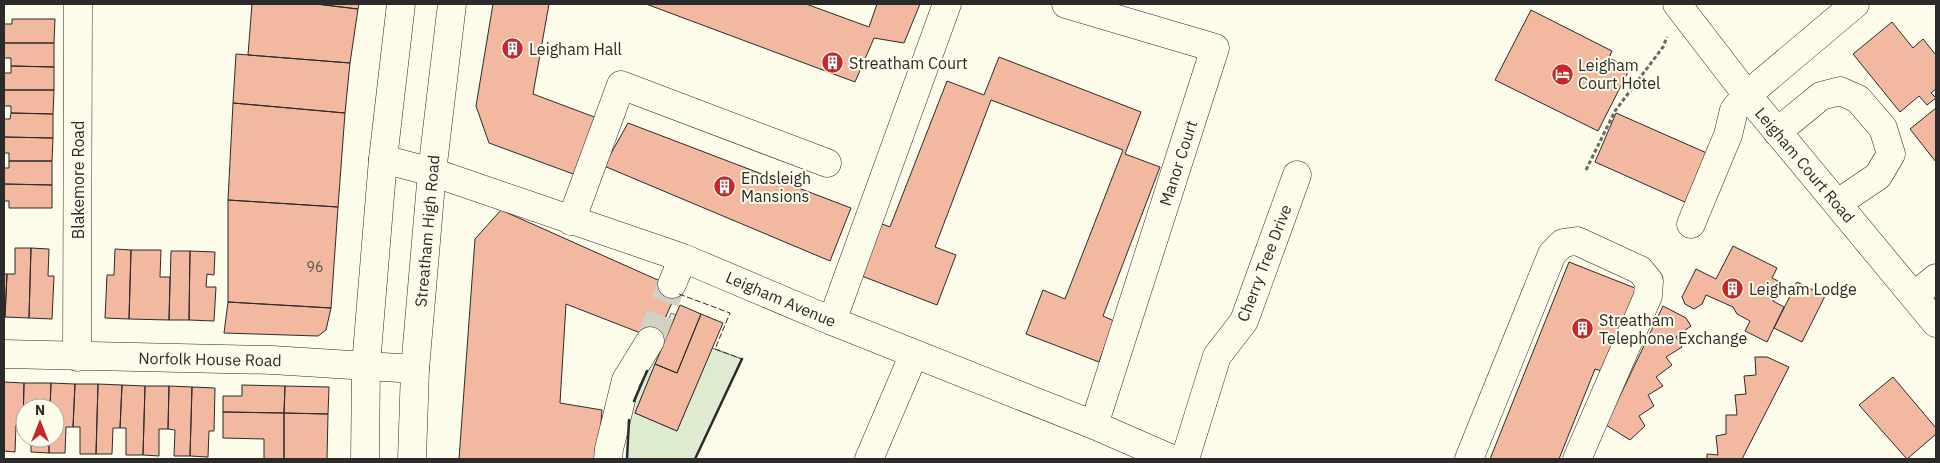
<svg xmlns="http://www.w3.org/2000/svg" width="1940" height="463" font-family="'IBM Plex Sans',sans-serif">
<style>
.green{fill:#deebd1;stroke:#74746e}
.building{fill:#f2b8a0;stroke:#2b2b2b}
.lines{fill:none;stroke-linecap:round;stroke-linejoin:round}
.minor-tunnel{stroke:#d3d1c4;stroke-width:28;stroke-dasharray:28 14;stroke-linecap:butt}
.minor-casing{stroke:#2b2b2b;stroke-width:29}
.highway-casing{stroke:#2b2b2b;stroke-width:29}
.path{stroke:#6a6964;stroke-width:3;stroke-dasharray:4 2.5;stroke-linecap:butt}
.minor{stroke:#fdfbea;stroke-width:28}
.highway{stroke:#fdfbea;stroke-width:28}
.fence{stroke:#2b2b2b;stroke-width:1;stroke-dasharray:6 2.5;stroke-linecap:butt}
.wall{stroke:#2b2b2b;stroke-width:2.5}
.labels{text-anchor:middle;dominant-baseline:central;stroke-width:4;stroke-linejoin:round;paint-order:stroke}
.number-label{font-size:14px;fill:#5d4e48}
.poi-label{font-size:16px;fill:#2b2b2b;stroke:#fdfbea;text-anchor:start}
.street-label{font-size:16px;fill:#2b2b2b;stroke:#fdfbea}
</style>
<rect width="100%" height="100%" fill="#fdfbea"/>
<path class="green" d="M 671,313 L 676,315 L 635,413 L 677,431 L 712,348 L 742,359 L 695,459 L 627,459 L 630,412 Z"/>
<path class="building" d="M 252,4 L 316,4 L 358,9 L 350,63 L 248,55 Z
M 316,4 L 359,4 L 358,9 Z
M 493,4 L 549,4 L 533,94 L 597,118 L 576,175 L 489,143 L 476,106 Z
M 646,4 L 806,4 L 869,27 L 877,4 L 920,4 L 904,43 L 874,38 L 855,82 Z
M 1531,10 L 1612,51 L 1609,58 L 1630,68 L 1598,131 L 1495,80 Z
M 12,19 L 55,19 L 54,43 L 4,43 L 4,24 L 12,24 Z
M 1892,22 L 1913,48 L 1923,39 L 1936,55 L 1936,89 L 1931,93 L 1936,98 L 1927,105 L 1919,96 L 1900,112 L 1853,54 Z
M 4,43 L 54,43 L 54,67 L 11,66 L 11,58 L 4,58 Z
M 236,54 L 350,63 L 345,113 L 233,103 Z
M 999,57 L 1141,112 L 1125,154 L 1160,167 L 1103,316 L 1114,321 L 1099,362 L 1026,334 L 1043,290 L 1065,299 L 1123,150 L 991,100 L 935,247 L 956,255 L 937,305 L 854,273 L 874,221 L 890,227 L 947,81 L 984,95 Z
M 11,66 L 54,67 L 54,90 L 4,90 L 4,73 L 11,73 Z
M 4,90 L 54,90 L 53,114 L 11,113 L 11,106 L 4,106 Z
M 233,103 L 345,113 L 338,207 L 228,200 Z
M 1936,108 L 1936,162 L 1910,129 Z
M 11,113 L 53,114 L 53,138 L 4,137 L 4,119 L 10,119 Z
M 1616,113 L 1709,154 L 1687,203 L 1595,162 Z
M 628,123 L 851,208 L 830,261 L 604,166 Z
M 4,137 L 53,138 L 52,161 L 9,161 L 9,153 L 4,153 Z
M 9,161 L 52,161 L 52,185 L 4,184 L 4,168 L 9,168 Z
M 4,184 L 52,185 L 52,208 L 9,208 L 9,201 L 4,201 Z
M 228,200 L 338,207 L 331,308 L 228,302 Z
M 501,210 L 678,289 L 656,339 L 566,304 L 560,403 L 602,410 L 598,459 L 459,459 L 475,239 Z
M 1733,246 L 1777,268 L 1772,278 L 1782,283 L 1773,301 L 1784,307 L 1767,342 L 1745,331 L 1750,321 L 1737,314 L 1733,307 L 1706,295 L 1702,304 L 1694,309 L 1685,304 L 1682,297 L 1696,269 L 1716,279 Z
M 15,248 L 31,248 L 29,318 L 5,317 L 7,274 L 15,274 Z
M 31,248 L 49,249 L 48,276 L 54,276 L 52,319 L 29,318 Z
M 115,249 L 131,250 L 129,319 L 105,318 L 107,275 L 114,275 Z
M 131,250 L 161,250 L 160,277 L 170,277 L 169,320 L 129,319 Z
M 171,251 L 190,251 L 189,320 L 169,320 Z
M 190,251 L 215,252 L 214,275 L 207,274 L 206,287 L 216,287 L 214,321 L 189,320 Z
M 1569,262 L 1640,290 L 1609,373 L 1595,369 L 1559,459 L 1490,459 Z
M 4,274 L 7,274 L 5,317 L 4,317 Z
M 1797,282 L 1825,296 L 1802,342 L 1774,328 Z
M 228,302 L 331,308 L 326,330 L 318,336 L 224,333 Z
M 680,305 L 701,314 L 677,373 L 655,364 Z
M 1663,306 L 1686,318 L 1691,326 L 1676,337 L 1682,347 L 1666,357 L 1672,365 L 1656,377 L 1663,386 L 1648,395 L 1654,406 L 1639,416 L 1645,426 L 1630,440 L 1606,425 Z
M 701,314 L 723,323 L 677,431 L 635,413 L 655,364 L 677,373 Z
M 1755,357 L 1767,357 L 1789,367 L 1742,459 L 1707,459 L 1707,454 L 1718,455 L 1716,436 L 1726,434 L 1726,415 L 1737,415 L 1735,395 L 1746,394 L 1744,376 L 1756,375 Z
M 1893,377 L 1936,428 L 1936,434 L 1907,459 L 1859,405 Z
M 4,382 L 24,383 L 23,426 L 16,425 L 15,452 L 4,451 Z
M 24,383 L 51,383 L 50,408 L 25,408 L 25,425 L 23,426 Z
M 51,383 L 75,384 L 73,427 L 66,427 L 65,453 L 49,453 L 49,438 L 55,438 L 55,408 L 50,408 Z
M 75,384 L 98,384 L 96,454 L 80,454 L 80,427 L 73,427 Z
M 98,384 L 122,385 L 120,428 L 113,428 L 112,454 L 96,454 Z
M 122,385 L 145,386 L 143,455 L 126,455 L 126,428 L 120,428 Z
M 242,385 L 285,386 L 284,413 L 223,412 L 223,396 L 242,396 Z
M 145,386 L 169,386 L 168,429 L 159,429 L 159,456 L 143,455 Z
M 169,386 L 192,387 L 190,456 L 174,456 L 175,430 L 168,429 Z
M 285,386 L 329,387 L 328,414 L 284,413 Z
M 192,387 L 215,388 L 214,431 L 209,431 L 208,457 L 190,456 Z
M 223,412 L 284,413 L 284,459 L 264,459 L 264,439 L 223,438 Z
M 284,413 L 328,414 L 327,459 L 284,459 Z
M 31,438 L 49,438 L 49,453 L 31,452 Z"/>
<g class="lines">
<path class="minor-tunnel" d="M 650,341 L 672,284"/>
<defs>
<path id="minor" d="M 1066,4 L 1215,48 L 1094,425
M 1677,4 L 1747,95 L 1936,323
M 1777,132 L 1821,96 L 1840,91 L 1858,99 L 1883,128 L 1891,154 L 1878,176 L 1838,203
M 383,159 L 432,172 L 683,258 L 832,321 L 1094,425 L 1172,459
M 571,221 L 621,85 L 827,163
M 1691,224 L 1728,135 L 1734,110 L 1747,95 L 1855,4
M 672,284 L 683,258
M 1914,296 L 1936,278
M 832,321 L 947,4
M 4,354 L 272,360 L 415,369
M 77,357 L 78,4
M 608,459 L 609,449 L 626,380 L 650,341
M 869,459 L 914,354
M 1185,459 L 1217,356 L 1244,321 L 1297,175
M 1469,459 L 1552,254 L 1563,243 L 1577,241 L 1640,270 L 1649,281 L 1648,296 L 1577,459"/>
<path id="highway" d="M 365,459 L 366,365 L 383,159 L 401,4
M 412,459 L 415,369 L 432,172 L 452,4"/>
</defs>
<use href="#minor" class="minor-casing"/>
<use href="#highway" class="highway-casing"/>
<path class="path" d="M 1586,170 L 1615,111 L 1663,47 L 1667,37"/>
<use href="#minor" class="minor"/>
<use href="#highway" class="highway"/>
<path class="fence" d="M 679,294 L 730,313 L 715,349 L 742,359"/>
<path class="wall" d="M 634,401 L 647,371
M 627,459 L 629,420
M 695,459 L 742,359"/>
</g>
<defs>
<symbol id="building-disc" viewBox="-11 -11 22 22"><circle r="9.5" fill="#c62828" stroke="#fdfbea"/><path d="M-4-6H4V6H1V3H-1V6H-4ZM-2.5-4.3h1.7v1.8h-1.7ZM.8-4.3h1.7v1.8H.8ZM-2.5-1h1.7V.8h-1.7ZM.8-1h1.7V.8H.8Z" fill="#fff"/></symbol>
<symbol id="hotel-disc" viewBox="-11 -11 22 22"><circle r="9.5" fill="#c62828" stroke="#fdfbea"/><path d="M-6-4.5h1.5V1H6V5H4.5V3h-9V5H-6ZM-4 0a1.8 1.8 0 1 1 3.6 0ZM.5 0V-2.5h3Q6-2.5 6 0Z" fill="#fff"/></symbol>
</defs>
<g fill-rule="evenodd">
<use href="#building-disc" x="500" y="36" width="25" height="25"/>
<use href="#building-disc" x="820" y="50" width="25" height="25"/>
<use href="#hotel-disc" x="1550" y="62" width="25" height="25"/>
<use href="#building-disc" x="712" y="174" width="25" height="25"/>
<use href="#building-disc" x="1720" y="276" width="25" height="25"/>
<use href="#building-disc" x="1570" y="316" width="25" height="25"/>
</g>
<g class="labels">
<g class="number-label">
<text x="315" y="267">96</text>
</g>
<g class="poi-label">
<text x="529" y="49">Leigham Hall</text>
<text x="849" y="63">Streatham Court</text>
<text x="1578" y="65">Leigham<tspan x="1578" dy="18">Court Hotel</tspan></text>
<text x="741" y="178">Endsleigh<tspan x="741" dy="18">Mansions</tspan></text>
<text x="1749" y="289">Leigham Lodge</text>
<text x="1599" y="320">Streatham<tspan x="1599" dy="18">Telephone Exchange</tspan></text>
</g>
<g class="street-label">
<text transform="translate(1178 163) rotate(-72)">Manor Court</text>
<text transform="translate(1805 165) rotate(50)">Leigham Court Road</text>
<text transform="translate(78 180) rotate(-90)">Blakemore Road</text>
<text transform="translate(427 231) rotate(-85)">Streatham High Road</text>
<text transform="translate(1264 263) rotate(-69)">Cherry Tree Drive</text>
<text transform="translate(781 299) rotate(23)">Leigham Avenue</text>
<text transform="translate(210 359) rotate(1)">Norfolk House Road</text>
</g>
</g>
<rect width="1940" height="463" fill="none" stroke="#2b2b2b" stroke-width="10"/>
<g transform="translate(40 423)"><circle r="24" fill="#fdfbea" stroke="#a9a89e"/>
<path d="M0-4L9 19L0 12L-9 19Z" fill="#c62828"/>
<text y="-8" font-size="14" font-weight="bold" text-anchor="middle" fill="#2b2b2b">N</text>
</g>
</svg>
